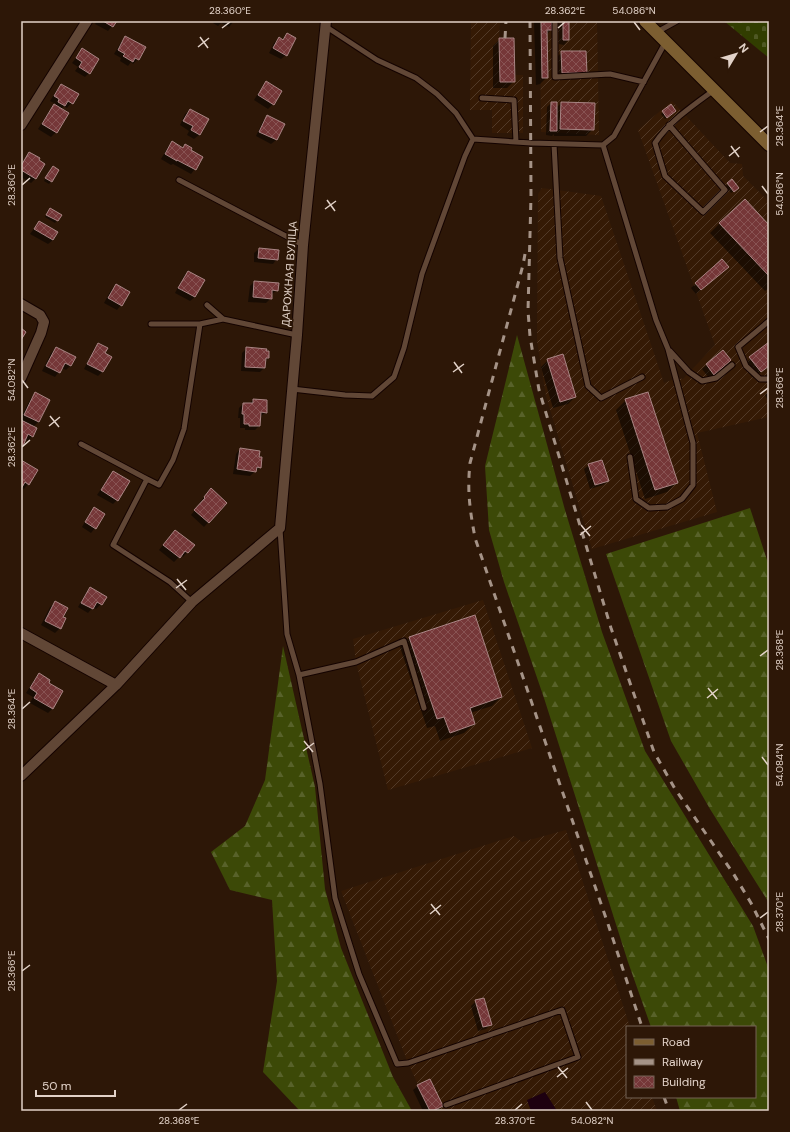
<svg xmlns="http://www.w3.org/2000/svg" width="790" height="1132" font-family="'DM Sans',sans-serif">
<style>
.industrial{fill:url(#industrial-furrows)}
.forest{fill:url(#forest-firs)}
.cemetery{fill:url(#cemetery-stones)}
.water{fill:#1d0010}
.shadow{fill:#0007}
.building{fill:url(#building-cross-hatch);stroke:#a98584}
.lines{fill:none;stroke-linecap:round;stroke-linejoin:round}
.lane-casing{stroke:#140300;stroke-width:7}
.street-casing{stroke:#140300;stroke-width:12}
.secondary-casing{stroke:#140300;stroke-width:14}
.lane{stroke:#614736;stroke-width:5}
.street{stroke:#614736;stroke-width:10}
.secondary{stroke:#7c5e31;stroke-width:12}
.rail{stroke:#a59387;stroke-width:3;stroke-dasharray:7 7;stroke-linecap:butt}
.ticks{fill:none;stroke:#e2d2c8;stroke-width:1.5}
.labels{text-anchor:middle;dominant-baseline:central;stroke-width:3.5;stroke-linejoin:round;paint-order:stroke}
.street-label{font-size:11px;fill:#e2d2c8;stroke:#2d1707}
.neatline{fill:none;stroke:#e2d2c8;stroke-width:1.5}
.ticks-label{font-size:10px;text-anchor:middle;fill:#e2d2c8}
</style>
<defs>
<pattern id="industrial-furrows" width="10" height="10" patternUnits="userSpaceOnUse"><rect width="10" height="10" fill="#351a05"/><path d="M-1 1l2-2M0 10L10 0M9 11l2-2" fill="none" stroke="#523a28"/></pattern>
<pattern id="forest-firs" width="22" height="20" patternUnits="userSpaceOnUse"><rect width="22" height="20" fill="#3c4907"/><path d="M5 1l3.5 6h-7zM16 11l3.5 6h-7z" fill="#58622a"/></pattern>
<pattern id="cemetery-stones" width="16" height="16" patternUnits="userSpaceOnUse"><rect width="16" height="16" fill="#313d00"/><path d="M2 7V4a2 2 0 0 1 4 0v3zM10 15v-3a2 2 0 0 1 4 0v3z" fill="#4f5824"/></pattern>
<pattern id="building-cross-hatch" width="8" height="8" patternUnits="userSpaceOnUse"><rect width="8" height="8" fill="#753738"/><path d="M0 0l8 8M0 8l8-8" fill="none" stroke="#885353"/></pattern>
</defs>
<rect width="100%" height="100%" fill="#2d1707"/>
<path class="industrial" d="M 471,21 L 500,21 L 499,38 L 514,38 L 515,75 L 523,75 L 523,133 L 492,133 L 492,110 L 470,110 Z
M 540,21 L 597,21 L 599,135 L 541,132 Z
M 672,101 L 730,163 L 742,164 L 743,176 L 769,202 L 769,417 L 697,433 L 717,512 L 592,549 L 546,396 L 537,341 L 538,194 L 542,188 L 601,196 L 664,383 L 677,378 L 683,379 L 715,345 L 638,130 Z
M 483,600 L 532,748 L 388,790 L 356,662 L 353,639 Z
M 566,830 L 630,1027 L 627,1027 L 627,1097 L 652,1097 L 657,1111 L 430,1111 L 408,1063 L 341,891 L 514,836 L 522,842 Z"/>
<path class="forest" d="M 517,335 L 565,510 L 602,632 L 645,751 L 753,926 L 769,970 L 769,1111 L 680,1111 L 676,1097 L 755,1097 L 755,1027 L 651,1027 L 628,962 L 544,698 L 504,582 L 489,530 L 485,466 Z
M 750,508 L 769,566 L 769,903 L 710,809 L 671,741 L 606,554 Z
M 283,646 L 315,787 L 325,889 L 341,948 L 393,1077 L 412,1111 L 300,1111 L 263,1072 L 277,981 L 272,900 L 230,890 L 211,852 L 245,826 L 265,780 Z"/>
<path class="cemetery" d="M 724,21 L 769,21 L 769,58 Z"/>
<path class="water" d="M 545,1092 L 557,1111 L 531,1111 L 527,1100 Z"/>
<path class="shadow" d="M 97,21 L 116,21 L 108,31 L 95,24 Z
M 214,21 L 234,21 L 229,27 L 221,23 L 218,26 L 213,23 Z
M 534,21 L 551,21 L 551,30 L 546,35 L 547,77 L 540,84 L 536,85 Z
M 562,21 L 568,21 L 568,40 L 564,45 L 559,44 L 559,24 Z
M 287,34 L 286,55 L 281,59 L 269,53 L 274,43 L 279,39 L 282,40 Z
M 126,37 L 138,59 L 133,64 L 131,62 L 128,66 L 120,61 L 121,58 L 114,54 L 121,42 Z
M 500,39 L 514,81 L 507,88 L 493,88 L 493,46 Z
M 83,49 L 89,73 L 85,77 L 75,71 L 78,67 L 72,63 Z
M 562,52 L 586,72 L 579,79 L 555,80 L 555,59 Z
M 266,82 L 273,104 L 268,109 L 254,100 L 262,87 Z
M 62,85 L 78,95 L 67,108 L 64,106 L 61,109 L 56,132 L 51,137 L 38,129 L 50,110 L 56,104 L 50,101 L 57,90 Z
M 551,103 L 556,108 L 561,103 L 594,104 L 593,129 L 586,136 L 554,136 L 554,134 L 552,136 L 546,135 L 547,107 Z
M 671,106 L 673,113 L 665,119 L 661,114 Z
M 190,110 L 207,119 L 199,135 L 194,139 L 187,135 L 189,131 L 180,125 L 185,114 Z
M 268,117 L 283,124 L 276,140 L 271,144 L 256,136 L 263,121 Z
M 172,143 L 182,148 L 185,145 L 189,151 L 195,169 L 191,174 L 173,164 L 171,165 L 161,159 L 168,147 Z
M 30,153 L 38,160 L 36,178 L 31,183 L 21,177 L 21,164 Z
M 51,170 L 58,171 L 49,184 L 44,181 Z
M 732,181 L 735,190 L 731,193 L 726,186 Z
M 50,209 L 60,215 L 55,223 L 45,217 Z
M 39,222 L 53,240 L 48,244 L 30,234 Z
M 720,223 L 769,226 L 769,288 L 765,291 L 710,233 Z
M 259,249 L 277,259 L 273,264 L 254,262 L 254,253 Z
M 722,261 L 723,271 L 696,294 L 691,288 Z
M 188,272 L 204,281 L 195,297 L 190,301 L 175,293 L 184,276 Z
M 254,282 L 277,290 L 271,295 L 271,298 L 266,303 L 248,302 L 250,286 Z
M 116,285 L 121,305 L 117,310 L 104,303 L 111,290 Z
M 769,343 L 769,366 L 753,378 L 743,365 Z
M 99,344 L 104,354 L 110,357 L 102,372 L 98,376 L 84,369 L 94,349 Z
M 56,348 L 74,358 L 70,366 L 66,370 L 62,368 L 55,377 L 42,371 L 51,353 Z
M 247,348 L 268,358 L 265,361 L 264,368 L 260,372 L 241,371 L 242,353 Z
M 723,351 L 726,365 L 709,378 L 702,369 Z
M 548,360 L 575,397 L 568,404 L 553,408 L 541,367 Z
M 769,392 L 769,402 L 765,395 Z
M 36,393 L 49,400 L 38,422 L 33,427 L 32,436 L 28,441 L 25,439 L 21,446 L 21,417 L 31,398 Z
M 253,400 L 266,412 L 260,417 L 260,425 L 255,430 L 245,430 L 245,428 L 240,428 L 240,418 L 238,418 L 239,408 L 243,404 L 249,404 Z
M 626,400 L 676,483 L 667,492 L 645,499 L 616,410 Z
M 240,449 L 258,458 L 260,467 L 250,476 L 233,474 L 236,454 Z
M 21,461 L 28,484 L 24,489 L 21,487 Z
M 589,465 L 608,481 L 603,485 L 590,489 L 584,469 Z
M 113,472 L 117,500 L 113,504 L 97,495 L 109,477 Z
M 211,490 L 226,503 L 204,527 L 191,515 L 201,503 L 200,502 Z
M 95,509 L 95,528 L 91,533 L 82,527 L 90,513 Z
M 171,535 L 193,545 L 183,557 L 181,555 L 174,562 L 159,550 Z
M 90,589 L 101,604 L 96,609 L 93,607 L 88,613 L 78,607 L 86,593 Z
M 55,603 L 62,617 L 60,628 L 55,633 L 41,625 L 50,607 Z
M 474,616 L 501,697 L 492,706 L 470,713 L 474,724 L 464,733 L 440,741 L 435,726 L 427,728 L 400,647 L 409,638 Z
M 39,675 L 47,683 L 62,692 L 52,709 L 48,713 L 30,703 L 33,697 L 26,693 L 35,679 Z
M 476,1001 L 491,1024 L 486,1029 L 478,1031 L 471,1006 Z
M 418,1086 L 442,1106 L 437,1111 L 423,1111 L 413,1090 Z"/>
<path class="building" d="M 103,21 L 117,21 L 113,27 Z
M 541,21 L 552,21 L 552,30 L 547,30 L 548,78 L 542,78 Z
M 563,21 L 569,21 L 569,40 L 563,40 Z
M 287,33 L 296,38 L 287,56 L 273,48 L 279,37 L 283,40 Z
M 125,36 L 146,47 L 139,60 L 135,58 L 133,62 L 123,56 L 125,54 L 118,50 Z
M 499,38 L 514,38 L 515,82 L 500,82 Z
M 82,48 L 99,59 L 90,74 L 79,67 L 82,62 L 76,58 Z
M 561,51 L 586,51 L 587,73 L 562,73 Z
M 266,81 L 282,91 L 274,105 L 258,95 Z
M 61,84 L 79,94 L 73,104 L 68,101 L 65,106 L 58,102 L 59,99 L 54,96 Z
M 551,102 L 557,102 L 557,131 L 550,131 Z
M 561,102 L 595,103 L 594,130 L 560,129 Z
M 54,104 L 69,113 L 57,133 L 42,124 Z
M 671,104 L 676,111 L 667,118 L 662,111 Z
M 190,109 L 209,119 L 200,135 L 191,130 L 193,126 L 183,121 Z
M 267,115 L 285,124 L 277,140 L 259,132 Z
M 172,141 L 183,148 L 185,144 L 192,148 L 191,150 L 203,157 L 196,170 L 177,160 L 177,161 L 165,154 Z
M 29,152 L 40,158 L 39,160 L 45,164 L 36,179 L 21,170 L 21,166 Z
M 53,166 L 59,170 L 52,182 L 45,178 Z
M 732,179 L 739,188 L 734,192 L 727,183 Z
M 745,199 L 769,225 L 769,276 L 719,223 Z
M 50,208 L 62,215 L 58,221 L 46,215 Z
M 39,221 L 58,232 L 53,240 L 34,229 Z
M 259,248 L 279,250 L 278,260 L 258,258 Z
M 722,259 L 729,267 L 701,290 L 695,283 Z
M 188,271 L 205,280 L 195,297 L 178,288 Z
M 254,281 L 279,283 L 278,291 L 272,290 L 272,299 L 253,297 Z
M 116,284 L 130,292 L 122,306 L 108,298 Z
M 21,328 L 26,332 L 21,340 Z
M 769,342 L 769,366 L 761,372 L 749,357 Z
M 98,343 L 108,348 L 105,353 L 112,357 L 103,372 L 87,364 Z
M 56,347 L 76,357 L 71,366 L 65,363 L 60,373 L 46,366 Z
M 246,347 L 267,349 L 266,351 L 269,351 L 269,358 L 266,358 L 265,368 L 245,367 Z
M 723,350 L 731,360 L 714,375 L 706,364 Z
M 563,354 L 576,397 L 560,402 L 547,359 Z
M 35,392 L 50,400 L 39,422 L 24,415 Z
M 648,392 L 678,483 L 655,490 L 625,399 Z
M 253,399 L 267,400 L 267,413 L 261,412 L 260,426 L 249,426 L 249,424 L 244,424 L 244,414 L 242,414 L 243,403 L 253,403 Z
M 21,420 L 37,428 L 33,437 L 28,434 L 23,446 L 21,445 Z
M 240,448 L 260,451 L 259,457 L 262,457 L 261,468 L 257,467 L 256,472 L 237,469 Z
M 21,460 L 38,470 L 29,485 L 25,482 L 21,489 Z
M 602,460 L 609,481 L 595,485 L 588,464 Z
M 113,471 L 130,481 L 118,501 L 101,490 Z
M 211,488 L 227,503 L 209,523 L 194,510 L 205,498 L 204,497 Z
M 94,507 L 105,514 L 96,529 L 85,522 Z
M 175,530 L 195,545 L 188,553 L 185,551 L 180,558 L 163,545 Z
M 90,587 L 107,597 L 102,605 L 97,602 L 93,609 L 81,603 Z
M 55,601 L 68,608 L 63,617 L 66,618 L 61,629 L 45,621 Z
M 475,615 L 502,697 L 470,708 L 475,724 L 450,733 L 444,717 L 437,719 L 409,637 Z
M 39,673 L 50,680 L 49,683 L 63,691 L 53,709 L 34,698 L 37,693 L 30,688 Z
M 484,998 L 492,1025 L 483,1027 L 475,1000 Z
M 430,1079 L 443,1106 L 433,1111 L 430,1111 L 417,1085 Z"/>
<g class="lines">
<defs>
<path id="lane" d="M 555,21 L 555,77 L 610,74 L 644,82
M 325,26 L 377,60 L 416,78 L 437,94 L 456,113 L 473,139 L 531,143 L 603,145 L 614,136 L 665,43
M 657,32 L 677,21
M 482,98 L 514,100 L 516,142
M 669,125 L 725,190 L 703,212 L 665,176 L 655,143 C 670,121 692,106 714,90
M 554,144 L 560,258 L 588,386 L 601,398 L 642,377
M 603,145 L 656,320 L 668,349 L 693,443 L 693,485 L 682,499 L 667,507 L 649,508 L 636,499 L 630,457
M 179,180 L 303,245
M 207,305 L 223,319
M 769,321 L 738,347 L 746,366 L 760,379 L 769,379
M 151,324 L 200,324 L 223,319 L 297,335
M 670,351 L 689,372 L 702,381 L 716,378 L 732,365
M 292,389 L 345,395 L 372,396 L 394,377 L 404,348 L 422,274 L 465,156 L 473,139
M 81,444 L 147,479
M 280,529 L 287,634 L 299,675 L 320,784 L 335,898 L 359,974 L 397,1064 L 408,1063 L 562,1010 L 578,1057 L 446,1105
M 192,602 L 170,582 L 113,545 L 147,479 L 159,485 L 173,460 L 184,429 L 200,324
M 299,675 L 356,662 L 404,641 L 424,708"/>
<path id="street" d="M 21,125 L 87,21
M 21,304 L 40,315 L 44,322 L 41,333 L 21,378
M 21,633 L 116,685
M 21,776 L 116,685 L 192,602 L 280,528 L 297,335 L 303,245 L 326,21"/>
<path id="secondary" d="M 645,21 L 769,145"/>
</defs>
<use href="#lane" class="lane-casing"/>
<use href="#street" class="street-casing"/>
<use href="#secondary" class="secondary-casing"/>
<use href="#lane" class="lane"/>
<use href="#street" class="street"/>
<use href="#secondary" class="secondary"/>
<path class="rail" d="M 530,21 L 531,196 L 528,311 L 530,336 L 539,390 L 611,628 L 654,752 L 675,789 L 733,873 L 751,903 L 769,939
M 505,38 L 506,21
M 525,254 L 523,265 L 470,463 C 467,492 470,510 475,538 L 608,924 L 642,1027
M 664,1097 L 669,1111"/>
</g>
<path class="ticks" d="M 634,22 L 640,30M 222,28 L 230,22M 558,28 L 565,22M 200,37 L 208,48M 198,47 L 209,38M 760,132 L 768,126M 731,146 L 739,157M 729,156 L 740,147M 22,185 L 30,178M 762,186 L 768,194M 327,200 L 335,211M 325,209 L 336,201M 454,362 L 462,373M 453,372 L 464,364M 22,380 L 28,388M 760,394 L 768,388M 50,416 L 59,427M 49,426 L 60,417M 22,447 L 30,440M 581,525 L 590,536M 580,535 L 591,526M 177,579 L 186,590M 176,588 L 187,580M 760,656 L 768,650M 708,688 L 717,699M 707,698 L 718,689M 22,709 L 30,702M 304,741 L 313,752M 303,751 L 314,743M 762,757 L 768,765M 431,904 L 440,915M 430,914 L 441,905M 760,918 L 768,912M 22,971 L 30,965M 558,1067 L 567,1078M 557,1077 L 568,1068M 586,1102 L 592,1110M 179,1110 L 187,1104M 515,1110 L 522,1104"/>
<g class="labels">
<g class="street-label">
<text transform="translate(289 274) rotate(-86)">ДАРОЖНАЯ ВУЛІЦА</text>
</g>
</g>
<rect width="790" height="1132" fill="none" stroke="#2d1707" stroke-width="44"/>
<rect x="626" y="1026" width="130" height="72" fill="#2d1707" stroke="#756254"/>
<rect x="634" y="1039" width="20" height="6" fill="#7c5e31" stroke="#756254"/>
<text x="662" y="1046" font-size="12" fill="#e2d2c8">Road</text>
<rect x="634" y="1059" width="20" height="6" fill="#a59387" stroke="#756254"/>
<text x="662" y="1066" font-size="12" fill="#e2d2c8">Railway</text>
<rect x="634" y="1076" width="20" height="12" fill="url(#building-cross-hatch)" stroke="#756254"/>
<text x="662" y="1086" font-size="12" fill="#e2d2c8">Building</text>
<g transform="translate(736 54) rotate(52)" stroke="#2d1707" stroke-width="3" paint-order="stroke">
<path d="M0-3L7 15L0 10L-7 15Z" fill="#e2d2c8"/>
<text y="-6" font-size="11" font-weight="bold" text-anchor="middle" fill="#e2d2c8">N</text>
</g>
<path d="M36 1090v6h79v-6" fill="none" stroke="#e2d2c8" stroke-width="2"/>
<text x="42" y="1090" font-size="12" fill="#e2d2c8" stroke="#2d1707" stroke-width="3" paint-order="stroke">50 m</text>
<rect x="22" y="22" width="746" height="1088" class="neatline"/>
<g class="ticks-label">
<text x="230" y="14">28.360°E</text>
<text x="565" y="14">28.362°E</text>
<text x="634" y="14">54.086°N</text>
<text transform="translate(779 126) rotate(-90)" y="4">28.364°E</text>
<text transform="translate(11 185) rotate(-90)" y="4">28.360°E</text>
<text transform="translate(779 194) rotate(-90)" y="4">54.086°N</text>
<text transform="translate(11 380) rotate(-90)" y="4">54.082°N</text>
<text transform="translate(779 388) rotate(-90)" y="4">28.366°E</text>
<text transform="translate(11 447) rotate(-90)" y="4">28.362°E</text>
<text transform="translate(779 650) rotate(-90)" y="4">28.368°E</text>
<text transform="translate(11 709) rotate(-90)" y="4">28.364°E</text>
<text transform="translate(779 765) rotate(-90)" y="4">54.084°N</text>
<text transform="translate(779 912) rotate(-90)" y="4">28.370°E</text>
<text transform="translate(11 971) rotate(-90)" y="4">28.366°E</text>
<text x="179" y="1124">28.368°E</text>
<text x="515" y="1124">28.370°E</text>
<text x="592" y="1124">54.082°N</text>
</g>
</svg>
